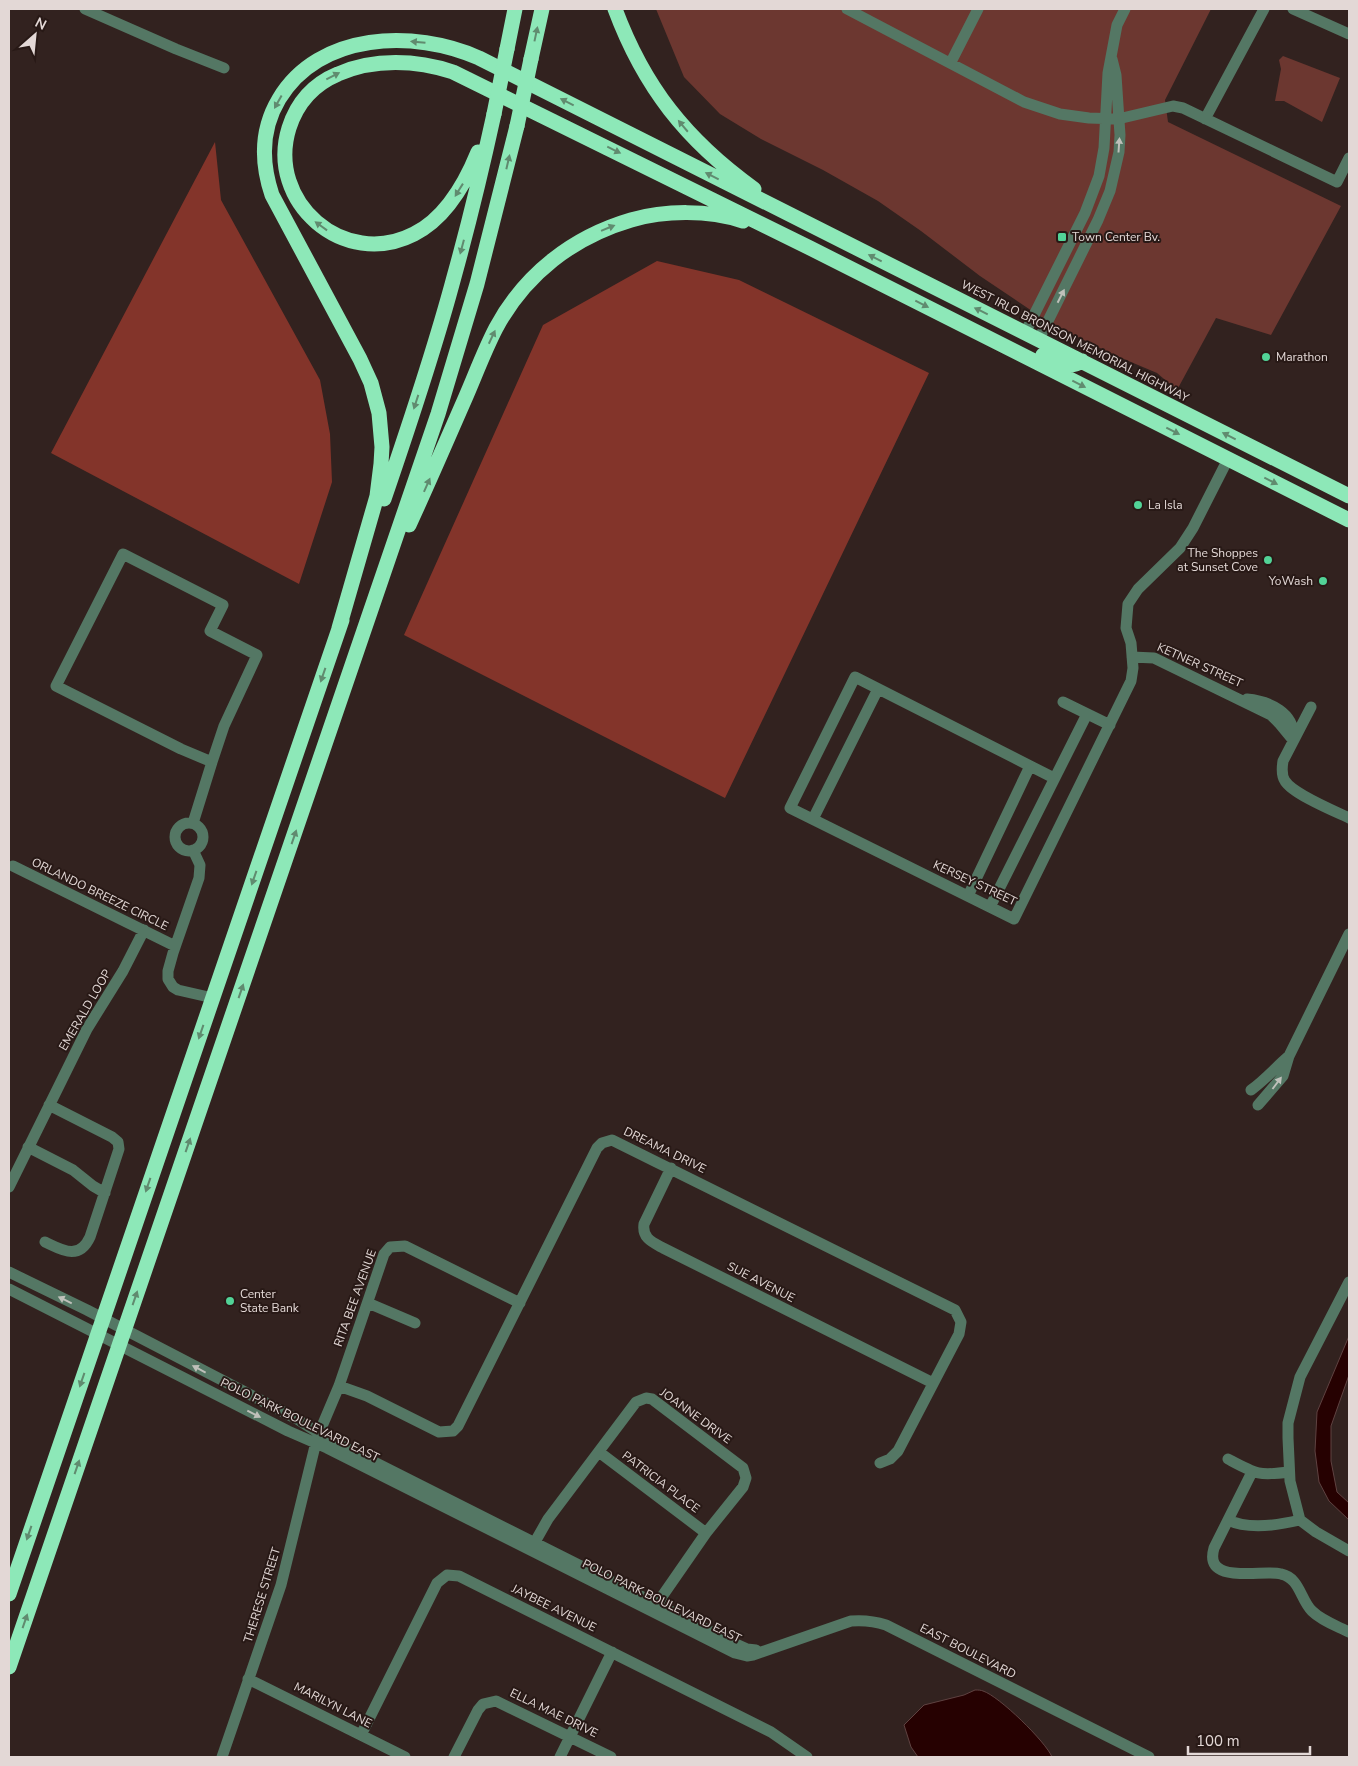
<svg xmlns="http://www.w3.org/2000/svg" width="1358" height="1766" font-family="'Nunito Sans',sans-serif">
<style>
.green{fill:#6c3730}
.forest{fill:#83342a}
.water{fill:#260101;stroke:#5f4241}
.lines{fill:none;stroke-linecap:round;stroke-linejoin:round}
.minor{stroke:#547764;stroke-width:11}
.highway{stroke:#8de8b8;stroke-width:15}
.highway-bridge{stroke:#8de8b8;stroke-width:15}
.oneway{fill:#608b6f}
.oneway2{fill:#bfc0ba}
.poi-dot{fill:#52d397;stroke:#281916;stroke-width:2}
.labels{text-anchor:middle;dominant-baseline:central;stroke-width:4;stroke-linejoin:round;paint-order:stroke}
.poi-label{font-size:12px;fill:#e3d8d6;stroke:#281916;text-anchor:start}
.street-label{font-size:12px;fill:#e3d8d6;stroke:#281916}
</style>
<rect width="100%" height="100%" fill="#32221f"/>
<path class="green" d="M 656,9 L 1211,9 L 1165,100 L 1168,122 L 1341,206 L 1271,335 L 1216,318 L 1177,390 L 1157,373 L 1112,354 L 1050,323 L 980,276 L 921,231 L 878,201 L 823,170 L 761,139 L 720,114 L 684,77 Z
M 1283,56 L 1340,78 L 1322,122 L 1284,101 L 1275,101 L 1281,69 L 1279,60 Z"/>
<path class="forest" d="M 215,142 L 221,200 L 320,380 L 330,434 L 332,482 L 299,584 L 51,453 Z
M 657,261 L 739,280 L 929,373 L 725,798 L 404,635 L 543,325 Z"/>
<path class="water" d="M 1349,1336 L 1349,1375 L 1331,1426 L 1331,1461 L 1337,1492 L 1349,1503 L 1349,1520 L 1329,1501 L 1319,1482 L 1315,1451 L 1317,1412 Z
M 975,1690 C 978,1690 981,1690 983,1691 C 999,1696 1046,1742 1052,1757 L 918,1757 L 911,1747 L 904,1725 L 924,1705 L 964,1695 Z"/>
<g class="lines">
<path class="minor" d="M 85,9 L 176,49 L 224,68
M 847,9 L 1024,102 L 1060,114 L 1089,118 L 1118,119 L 1173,106 L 1183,108 L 1337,182 L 1349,158
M 1293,9 L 1349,34
M 951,62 L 978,9
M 1205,119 L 1264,9
M 1025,333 L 1085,213 L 1099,176 L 1104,148 L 1108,73 L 1117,25 L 1125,9
M 1039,339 L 1098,220 L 1110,191 L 1119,152 L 1120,135 L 1116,75 L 1112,59
M 1132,657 L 1154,658 L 1271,715 L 1279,723 L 1293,740
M 1247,699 C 1269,701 1296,713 1293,739
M 1063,702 L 1110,725
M 1311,707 L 1283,761 C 1282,767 1281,775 1285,781 C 1293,794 1334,811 1349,818
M 1054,778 L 855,677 L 790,808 L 1014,919 L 1131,681 L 1133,668 L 1131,643 L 1126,628 L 1128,604 L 1138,589 L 1180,548 L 1193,528 L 1228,459
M 813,819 L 878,689
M 193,823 L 212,762 L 181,749 L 56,686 L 123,554 L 223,605 L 210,631 L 257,655 L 224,726 L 212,762
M175 837a14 14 0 1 1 28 0a14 14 0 1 1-28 0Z
M 193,850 L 200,865 L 199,878 L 173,953 L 168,971 L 168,979 L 173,987 L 178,990 L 213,998
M 13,866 L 175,946
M 968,896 L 1030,766
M 990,907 L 1087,714
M 1251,1090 C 1265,1080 1276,1067 1289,1056
M 1258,1105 L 1283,1076 L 1289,1056 L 1349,934
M 28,1147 L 73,1170 L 93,1186 L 105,1193
M 671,1168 L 644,1224 C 642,1238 652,1242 663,1248 L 933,1383
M 9,1187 L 87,1029 L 123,971 L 144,930
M 45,1242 C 62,1250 79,1261 90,1237 L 119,1149 L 118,1142 L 112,1137 L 49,1105
M 9,1272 L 87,1310 L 297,1419 L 326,1438 L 382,1466 L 736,1644 L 747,1649 L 756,1650
M 1349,1282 L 1300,1377 L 1288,1423 L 1288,1438 L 1290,1481 L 1300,1520 L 1316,1532 L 1349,1551
M 9,1289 L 288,1431 L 327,1448 L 735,1653 L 747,1656 L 753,1655 L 851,1621 C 863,1620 874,1621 886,1625 L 1149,1757
M 368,1303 L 415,1323
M 339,1386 L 367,1396 L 439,1432 L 453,1431 L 458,1426 L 597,1148 L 602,1143 L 612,1140 L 955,1310 L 961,1322 L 959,1334 L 898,1451 L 890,1459 L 880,1463
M 599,1452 L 706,1533
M 1228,1459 C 1256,1474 1258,1476 1289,1472
M 1252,1472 L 1214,1548 C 1203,1586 1263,1569 1281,1574 C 1300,1578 1300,1599 1312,1611 C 1322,1621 1337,1626 1349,1632
M 1228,1520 C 1249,1530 1279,1525 1300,1520
M 531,1549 L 548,1519 L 636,1402 L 646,1398 L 652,1399 L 743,1468 L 746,1478 L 743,1487 L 706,1533 L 663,1595 L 654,1611
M 248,1679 L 405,1757
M 361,1735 L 437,1583 L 447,1575 L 459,1576 L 771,1732 L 807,1757
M 222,1757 L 281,1585 L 317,1438 L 339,1386 L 384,1254 L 390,1247 L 405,1246 L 520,1303
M 454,1757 L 478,1710 L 483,1704 L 496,1701 L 611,1757
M 560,1757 L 612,1652"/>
<path class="highway" d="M 615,9 C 644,87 686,140 754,189
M 507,49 L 515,9
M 531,59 L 542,9
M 478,152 C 465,184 446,218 414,234 C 344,270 266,202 289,128 C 297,103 314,84 338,74 C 374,58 417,60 453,72 L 810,248 L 1349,520
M 1043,355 C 1056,361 1069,370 1082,361
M 384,499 C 409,426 434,352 454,277 C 469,223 482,169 494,114
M 409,525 C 428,484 446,442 464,401 C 475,376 484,351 496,328 C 525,274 573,237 631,220 C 666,210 708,210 743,221
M 339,628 L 377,496 L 381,464 L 382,447 L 379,413 L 371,383 L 360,359 L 272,195 C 261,162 261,129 279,99 C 319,32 414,29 479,58 L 1349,496
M 9,1594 L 342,620
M 9,1667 L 438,414 L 477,284 L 517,126"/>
<path class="highway-bridge" d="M 494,114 L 507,49
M 517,126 L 531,59"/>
</g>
<defs><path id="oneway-solid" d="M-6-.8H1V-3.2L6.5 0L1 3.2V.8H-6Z" transform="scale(1.25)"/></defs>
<g class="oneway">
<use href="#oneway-solid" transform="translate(536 34) rotate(-78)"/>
<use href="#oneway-solid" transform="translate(418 42) rotate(-175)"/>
<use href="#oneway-solid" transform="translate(333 76) rotate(-27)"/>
<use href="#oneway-solid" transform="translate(278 102) rotate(119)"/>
<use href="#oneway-solid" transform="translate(567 102) rotate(-153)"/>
<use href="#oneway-solid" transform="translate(683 126) rotate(-130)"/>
<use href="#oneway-solid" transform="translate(614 150) rotate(26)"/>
<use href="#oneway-solid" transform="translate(508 162) rotate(-77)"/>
<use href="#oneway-solid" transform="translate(712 176) rotate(-153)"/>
<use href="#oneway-solid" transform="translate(459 190) rotate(122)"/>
<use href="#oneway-solid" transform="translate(321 226) rotate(-144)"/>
<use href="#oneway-solid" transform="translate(608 228) rotate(-22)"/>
<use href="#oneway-solid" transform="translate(462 247) rotate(105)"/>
<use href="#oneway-solid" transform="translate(875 258) rotate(-153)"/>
<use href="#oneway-solid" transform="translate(922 304) rotate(27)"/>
<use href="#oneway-solid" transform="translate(981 311) rotate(-154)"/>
<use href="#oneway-solid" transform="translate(492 337) rotate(-65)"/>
<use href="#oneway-solid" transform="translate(1079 384) rotate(27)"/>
<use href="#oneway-solid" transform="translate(416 402) rotate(108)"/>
<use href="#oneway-solid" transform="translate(1173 431) rotate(27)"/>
<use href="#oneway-solid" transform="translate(1229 436) rotate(-153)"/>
<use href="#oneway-solid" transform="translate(1271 481) rotate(27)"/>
<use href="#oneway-solid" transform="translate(427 485) rotate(-66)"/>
<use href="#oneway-solid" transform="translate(323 675) rotate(109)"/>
<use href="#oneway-solid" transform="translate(294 837) rotate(-71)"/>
<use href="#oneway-solid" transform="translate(254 878) rotate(109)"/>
<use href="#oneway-solid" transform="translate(241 991) rotate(-71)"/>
<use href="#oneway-solid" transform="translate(201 1032) rotate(109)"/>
<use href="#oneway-solid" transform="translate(188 1145) rotate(-71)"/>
<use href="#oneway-solid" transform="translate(148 1185) rotate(109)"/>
<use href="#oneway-solid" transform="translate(135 1298) rotate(-71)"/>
<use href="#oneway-solid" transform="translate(82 1380) rotate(109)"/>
<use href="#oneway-solid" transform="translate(77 1467) rotate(-71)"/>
<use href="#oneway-solid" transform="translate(29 1533) rotate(109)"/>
<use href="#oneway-solid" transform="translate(25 1621) rotate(-71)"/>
</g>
<g class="oneway2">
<use href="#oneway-solid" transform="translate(1119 145) rotate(-86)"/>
<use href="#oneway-solid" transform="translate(1061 296) rotate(-63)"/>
<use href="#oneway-solid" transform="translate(1277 1083) rotate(-53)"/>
<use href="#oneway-solid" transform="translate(65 1300) rotate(-154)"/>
<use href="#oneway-solid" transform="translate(199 1369) rotate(-152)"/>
<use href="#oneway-solid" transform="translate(254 1414) rotate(27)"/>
</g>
<g class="poi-dot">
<rect x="1057" y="232" width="10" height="10" rx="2.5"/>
<circle cx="1266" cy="357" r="5"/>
<circle cx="1138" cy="505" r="5"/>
<circle cx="1268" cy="560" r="5"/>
<circle cx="1323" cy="581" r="5"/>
<circle cx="230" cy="1301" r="5"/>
</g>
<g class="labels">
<g class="poi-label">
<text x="1072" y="237">Town Center Bv.</text>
<text x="1276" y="357">Marathon</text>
<text x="1148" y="505">La Isla</text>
<text x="1258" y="553" text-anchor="end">The Shoppes<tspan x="1258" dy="14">at Sunset Cove</tspan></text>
<text x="1313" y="581" text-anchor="end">YoWash</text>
<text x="240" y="1294">Center<tspan x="240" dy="14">State Bank</tspan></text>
</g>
<g class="street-label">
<text transform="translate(1075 341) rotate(27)">WEST IRLO BRONSON MEMORIAL HIGHWAY</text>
<text transform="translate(1200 665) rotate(24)">KETNER STREET</text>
<text transform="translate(975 883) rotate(25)">KERSEY STREET</text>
<text transform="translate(100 894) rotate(26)">ORLANDO BREEZE CIRCLE</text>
<text transform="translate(85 1010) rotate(-60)">EMERALD LOOP</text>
<text transform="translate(665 1150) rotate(26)">DREAMA DRIVE</text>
<text transform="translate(761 1282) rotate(27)">SUE AVENUE</text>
<text transform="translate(355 1298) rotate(-70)">RITA BEE AVENUE</text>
<text transform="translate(696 1416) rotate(36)">JOANNE DRIVE</text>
<text transform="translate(300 1420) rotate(26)">POLO PARK BOULEVARD EAST</text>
<text transform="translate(661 1482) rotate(37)">PATRICIA PLACE</text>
<text transform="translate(262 1595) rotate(-73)">THERESE STREET</text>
<text transform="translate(662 1601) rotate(26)">POLO PARK BOULEVARD EAST</text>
<text transform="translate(554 1608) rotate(26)">JAYBEE AVENUE</text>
<text transform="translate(968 1651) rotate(27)">EAST BOULEVARD</text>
<text transform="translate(333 1705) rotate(27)">MARILYN LANE</text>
<text transform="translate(554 1713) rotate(26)">ELLA MAE DRIVE</text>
</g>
</g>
<rect width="1358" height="1766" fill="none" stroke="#e3d8d6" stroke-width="20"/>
<g transform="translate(35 35) rotate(27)" stroke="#281916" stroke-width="4" paint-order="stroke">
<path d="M0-4L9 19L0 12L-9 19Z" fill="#e3d8d6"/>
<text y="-8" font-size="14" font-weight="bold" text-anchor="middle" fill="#e3d8d6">N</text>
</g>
<path d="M1188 1746v8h122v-8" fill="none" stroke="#e3d8d6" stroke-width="2.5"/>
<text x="1196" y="1746" font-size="15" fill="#e3d8d6" stroke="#281916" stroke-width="4" paint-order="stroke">100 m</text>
</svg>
